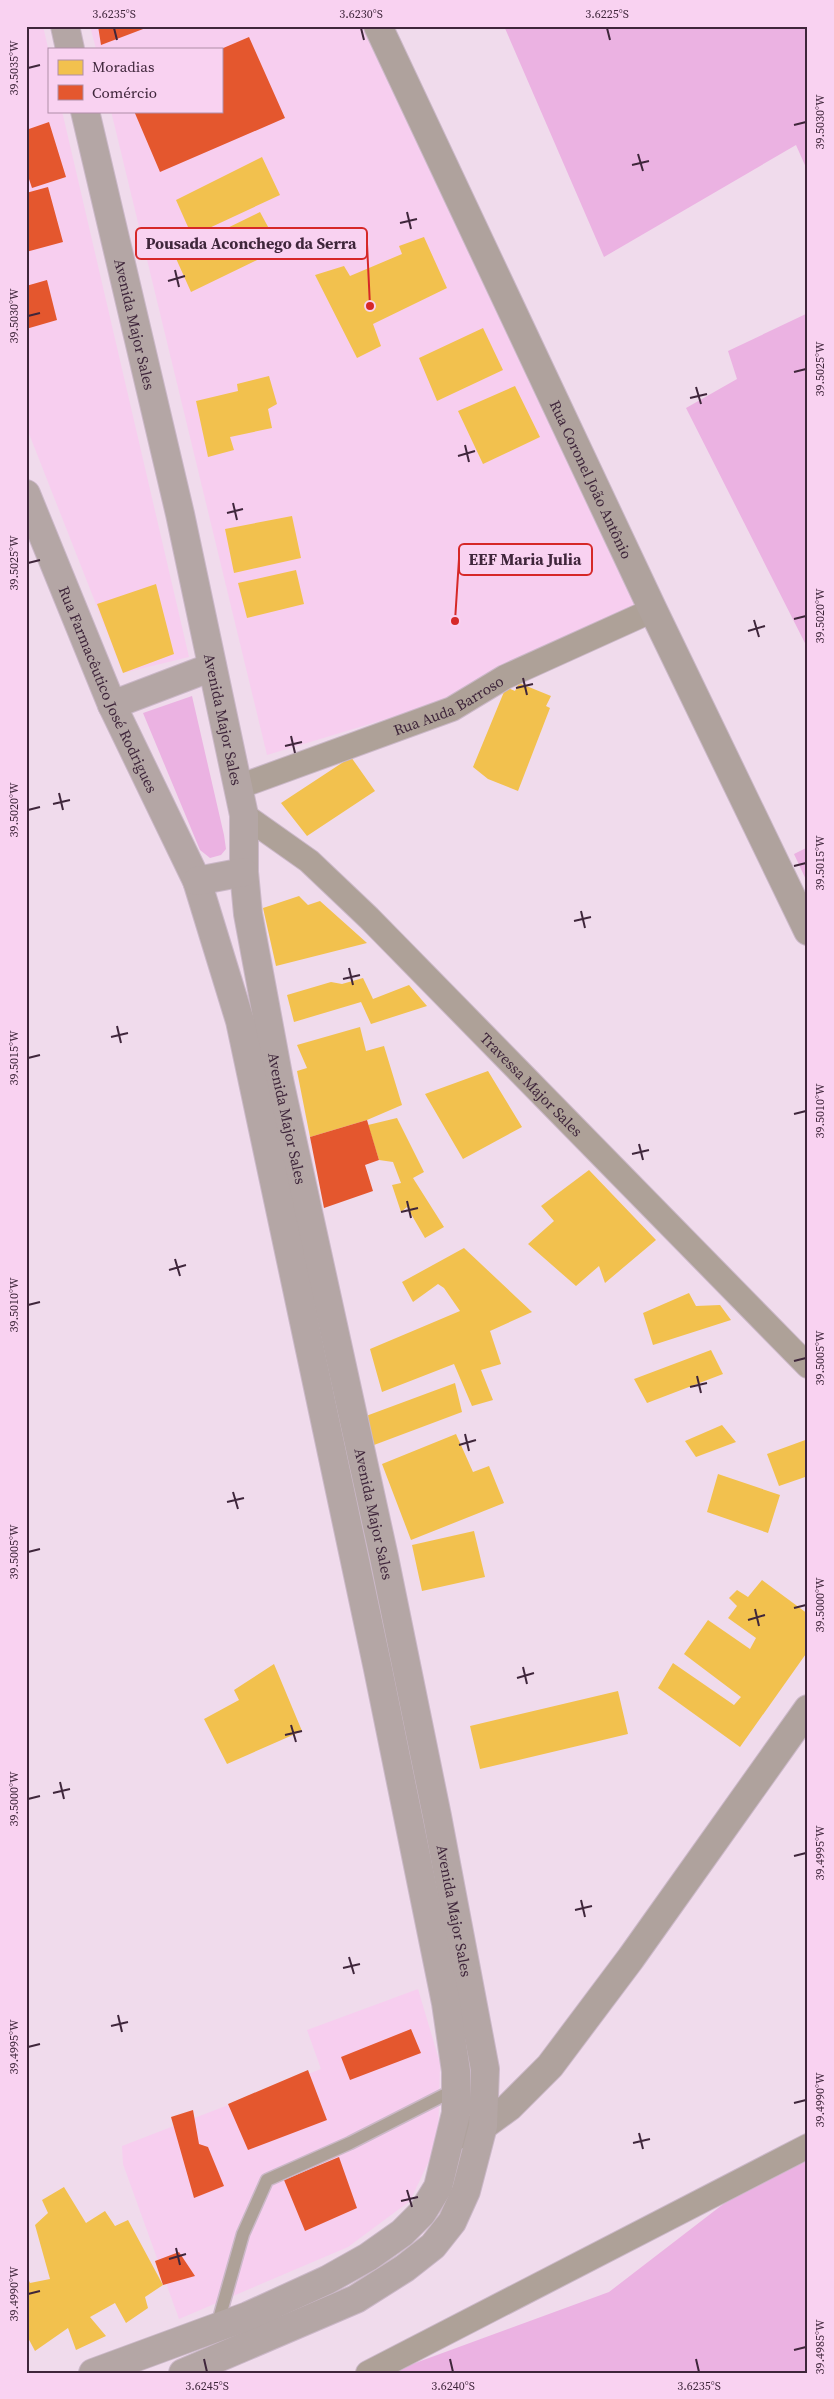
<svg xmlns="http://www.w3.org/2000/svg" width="834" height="2399" font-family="'Source Serif 4',serif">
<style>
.built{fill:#f7ceef}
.green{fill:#ebb2e2}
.homes{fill:#f2c14e}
.shops{fill:#e4572e}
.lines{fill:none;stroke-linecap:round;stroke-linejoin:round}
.lane-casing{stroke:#cbb8c8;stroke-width:15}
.street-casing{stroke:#cbb8c8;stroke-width:26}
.secondary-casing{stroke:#cbb8c8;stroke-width:30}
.primary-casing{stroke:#cbb8c8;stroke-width:30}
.lane{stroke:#aea198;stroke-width:12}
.street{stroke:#aea198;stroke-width:24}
.secondary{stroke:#afa29d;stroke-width:28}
.primary{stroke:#b4a6a5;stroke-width:28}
.ticks{fill:none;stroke:#3f263b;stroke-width:2}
.labels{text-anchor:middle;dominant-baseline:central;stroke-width:5;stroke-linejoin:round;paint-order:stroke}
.street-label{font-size:15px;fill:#3f263b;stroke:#f9d2f1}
.leader{fill:none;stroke:#d62828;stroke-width:2}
.callout-dot{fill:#d62828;stroke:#f9d2f1;stroke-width:2}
.callout{fill:#f9d2f1;stroke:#d62828;stroke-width:2}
.callout-label{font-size:16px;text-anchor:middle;font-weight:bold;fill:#3f263b}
.neatline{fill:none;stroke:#3f263b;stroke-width:2}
.ticks-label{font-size:12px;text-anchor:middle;fill:#3f263b}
</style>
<rect width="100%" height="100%" fill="#f0dbec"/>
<path class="built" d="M 26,26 L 43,26 L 49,52 L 49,111 L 62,111 L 189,657 L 123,673 L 26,426 Z
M 90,26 L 363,26 L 641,611 L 476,692 L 267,755 L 111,111 L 221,111 L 221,49 L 96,49 Z
M 418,1989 L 440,2063 L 438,2142 L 410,2201 L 348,2247 L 179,2319 L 123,2164 L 122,2146 L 321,2069 L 307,2030 Z"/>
<path class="green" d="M 504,26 L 808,26 L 808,172 L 796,145 L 604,257 Z
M 808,313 L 808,649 L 686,408 L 737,379 L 728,351 Z
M 192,696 L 224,835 L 226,849 L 221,855 L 210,858 L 200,850 L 143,713 Z
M 808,847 L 808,884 L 794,854 Z
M 808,2139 L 808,2373 L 388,2373 L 609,2292 Z"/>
<path class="homes" d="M 262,157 L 280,195 L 192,236 L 176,200 Z
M 260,212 L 280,249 L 191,292 L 174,254 Z
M 424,237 L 447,288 L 373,324 L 381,346 L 357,358 L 315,275 L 344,266 L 350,276 L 402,254 L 399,246 Z
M 483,328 L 503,370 L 437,401 L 419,358 Z
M 269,376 L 277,404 L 268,409 L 272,428 L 230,437 L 234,450 L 208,457 L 196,401 L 238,391 L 237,384 Z
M 515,386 L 540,437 L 483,464 L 458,411 Z
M 292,516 L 301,558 L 234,573 L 225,529 Z
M 296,570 L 304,604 L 247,618 L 238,583 Z
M 156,584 L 174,654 L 123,673 L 97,604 Z
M 519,683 L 551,696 L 546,706 L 550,708 L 518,791 L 488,779 L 473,767 L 506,687 L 515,691 Z
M 351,757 L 375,791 L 307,836 L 281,803 Z
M 299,896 L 308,905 L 320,901 L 367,943 L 276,966 L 263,908 Z
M 363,978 L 373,999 L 409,985 L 427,1006 L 371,1024 L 361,1002 L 294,1022 L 287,995 L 331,982 L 342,984 Z
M 360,1027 L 366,1051 L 384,1046 L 402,1105 L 367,1120 L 310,1137 L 297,1071 L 307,1068 L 297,1045 Z
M 488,1071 L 522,1127 L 463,1159 L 425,1094 Z
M 397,1118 L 424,1172 L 413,1178 L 444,1227 L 425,1238 L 407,1207 L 401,1212 L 392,1185 L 401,1183 L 393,1162 L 379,1160 L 368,1125 Z
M 589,1170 L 656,1240 L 605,1283 L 599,1266 L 576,1286 L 528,1244 L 554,1221 L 541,1206 Z
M 464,1248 L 532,1312 L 490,1331 L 501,1364 L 481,1370 L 493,1400 L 472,1406 L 454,1364 L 382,1392 L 370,1349 L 460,1311 L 444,1288 L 438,1284 L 413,1302 L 402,1282 Z
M 689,1293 L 696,1306 L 720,1305 L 731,1320 L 653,1345 L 643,1313 Z
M 711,1350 L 723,1374 L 647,1403 L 634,1379 Z
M 455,1383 L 462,1412 L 374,1445 L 366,1416 Z
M 722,1425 L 736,1442 L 696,1457 L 685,1441 Z
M 456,1434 L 473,1472 L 489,1466 L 504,1503 L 411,1540 L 382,1464 Z
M 808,1439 L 808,1476 L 779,1486 L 767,1454 Z
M 718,1474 L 780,1495 L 768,1533 L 707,1512 Z
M 474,1531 L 485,1577 L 422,1591 L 412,1545 Z
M 762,1580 L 808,1614 L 808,1651 L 740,1747 L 658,1688 L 673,1663 L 734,1705 L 741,1697 L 684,1654 L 708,1620 L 750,1649 L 756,1638 L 728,1618 L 737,1606 L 729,1598 L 737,1590 L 748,1597 Z
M 274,1664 L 302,1731 L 227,1764 L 204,1719 L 239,1700 L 234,1690 Z
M 618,1691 L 628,1734 L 480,1769 L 470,1726 Z
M 64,2187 L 86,2223 L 105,2211 L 115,2226 L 128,2220 L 163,2285 L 145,2297 L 148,2308 L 126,2323 L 115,2303 L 90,2317 L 106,2336 L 76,2350 L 68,2328 L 35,2351 L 26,2334 L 26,2274 L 30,2283 L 50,2279 L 35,2225 L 48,2213 L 42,2200 Z"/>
<path class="shops" d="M 98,26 L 151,26 L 101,45 Z
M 249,37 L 285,118 L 160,172 L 134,111 L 221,111 L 221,49 Z
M 49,122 L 66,177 L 32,188 L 26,170 L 26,130 Z
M 48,187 L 63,242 L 26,252 L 26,193 Z
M 47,280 L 57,320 L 26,329 L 26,286 Z
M 367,1120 L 379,1160 L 365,1165 L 373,1191 L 324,1208 L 310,1137 Z
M 411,2029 L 421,2053 L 350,2080 L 341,2057 Z
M 308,2070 L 327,2120 L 248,2150 L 228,2104 Z
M 193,2110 L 199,2144 L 208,2147 L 224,2186 L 194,2198 L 171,2117 Z
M 339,2157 L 357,2208 L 305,2231 L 284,2180 Z
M 179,2252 L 195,2276 L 163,2285 L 155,2261 Z"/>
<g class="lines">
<defs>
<path id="lane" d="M 217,2326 L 243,2234 L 267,2180 L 350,2143 L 456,2089"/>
<g id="street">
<path id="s1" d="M 238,787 L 452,709 L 505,677 L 653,610"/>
<path id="s2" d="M 244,815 L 309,861 L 369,918 L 808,1366"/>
<path d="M 368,2373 L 808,2146"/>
</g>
<g id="secondary">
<path id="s3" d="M 378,26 L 653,610 L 808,931"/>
<path d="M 452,2137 L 483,2126 L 509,2107 L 550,2066 L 631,1958 L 808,1709"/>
</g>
<g id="primary">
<path d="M 65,26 L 70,49"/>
<path id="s4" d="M 85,111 L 180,514 L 244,815 L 244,872 L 248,914 L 279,1080 L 384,1557 L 437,1816 L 485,2069 L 483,2126 L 466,2191 L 452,2222 L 433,2246 L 405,2268 L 356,2299 L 183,2373"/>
<path id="s5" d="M 26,494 L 112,705 L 197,881 L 240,1021 L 378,1669 L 446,2003 L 456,2071 L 456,2113 L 438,2187 L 422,2213 L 402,2233 L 368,2257 L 327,2280 L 248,2316 L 93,2373"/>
<path d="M 112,705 L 212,667"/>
<path d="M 197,881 L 244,872"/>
</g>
</defs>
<use href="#lane" class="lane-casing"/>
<use href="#street" class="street-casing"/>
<use href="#secondary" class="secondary-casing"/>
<use href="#primary" class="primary-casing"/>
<use href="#lane" class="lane"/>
<use href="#street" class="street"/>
<use href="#secondary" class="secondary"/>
<use href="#primary" class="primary"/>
</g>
<path class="ticks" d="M 114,28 L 117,40M 361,28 L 364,40M 607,28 L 610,40M 28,68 L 40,65M 794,125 L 806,122M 638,154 L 643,171M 632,165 L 649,161M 407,212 L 411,229M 400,223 L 417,219M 175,270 L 179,287M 168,281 L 185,276M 28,316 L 40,313M 794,372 L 806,369M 696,387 L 701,404M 690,398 L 707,394M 465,445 L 469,462M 458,456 L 475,451M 233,503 L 237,520M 227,513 L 243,509M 28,563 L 40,560M 794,619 L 806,616M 754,620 L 759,637M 748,631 L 765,626M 523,678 L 527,695M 516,688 L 533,684M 291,736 L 295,753M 285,746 L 302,742M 59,793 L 63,810M 53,804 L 70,800M 28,810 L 40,807M 794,866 L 806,863M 581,911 L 585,928M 574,921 L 591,917M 349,968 L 353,985M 343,979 L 360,975M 117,1026 L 121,1043M 111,1037 L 128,1033M 28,1058 L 40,1055M 794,1114 L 806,1111M 639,1144 L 643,1160M 632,1154 L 649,1150M 407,1201 L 411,1218M 401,1212 L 418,1208M 175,1259 L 180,1276M 169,1270 L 186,1265M 28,1305 L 40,1302M 794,1361 L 806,1358M 697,1376 L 701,1393M 690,1387 L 707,1383M 465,1434 L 469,1451M 459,1445 L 476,1440M 233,1492 L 238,1509M 227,1502 L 244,1498M 28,1552 L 40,1549M 794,1608 L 806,1605M 755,1609 L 759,1626M 748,1620 L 765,1615M 523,1667 L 527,1684M 517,1678 L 534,1673M 291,1725 L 296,1742M 285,1735 L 302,1731M 60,1782 L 64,1799M 53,1793 L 70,1789M 28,1799 L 40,1796M 794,1856 L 806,1853M 581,1900 L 585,1917M 575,1910 L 592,1906M 349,1957 L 354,1974M 343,1968 L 360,1964M 118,2015 L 122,2032M 111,2026 L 128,2022M 28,2047 L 40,2044M 794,2103 L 806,2100M 639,2133 L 643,2149M 633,2143 L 650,2139M 407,2190 L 412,2207M 401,2201 L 418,2197M 176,2248 L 180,2265M 169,2259 L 186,2254M 28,2294 L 40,2291M 794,2350 L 806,2347M 204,2359 L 207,2372M 450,2359 L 453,2372M 696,2359 L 699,2372"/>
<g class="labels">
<g class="street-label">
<text stroke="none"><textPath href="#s4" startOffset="219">Avenida Major Sales</textPath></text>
<text stroke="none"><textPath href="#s3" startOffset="501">Rua Coronel João Antônio</textPath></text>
<text stroke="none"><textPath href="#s5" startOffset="212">Rua Farmacêutico José Rodrigues</textPath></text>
<text stroke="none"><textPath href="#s1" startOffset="226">Rua Auda Barroso</textPath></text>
<text stroke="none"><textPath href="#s4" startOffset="624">Avenida Major Sales</textPath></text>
<text stroke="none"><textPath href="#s2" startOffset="395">Travessa Major Sales</textPath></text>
<text stroke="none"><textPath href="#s4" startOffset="1029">Avenida Major Sales</textPath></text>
<text stroke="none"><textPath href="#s4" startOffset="1434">Avenida Major Sales</textPath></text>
<text stroke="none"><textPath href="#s4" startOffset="1839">Avenida Major Sales</textPath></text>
</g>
</g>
<path class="leader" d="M370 306L367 244M455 621L459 559"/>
<g class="callout-dot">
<circle cx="370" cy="306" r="5"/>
<circle cx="455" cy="621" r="5"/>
</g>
<g class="callout">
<rect x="136" y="228" width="231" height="31" rx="5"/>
<rect x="459" y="544" width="133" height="31" rx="5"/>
</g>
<g class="callout-label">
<text x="251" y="249">Pousada Aconchego da Serra</text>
<text x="525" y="565">EEF Maria Julia</text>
</g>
<rect width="834" height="2399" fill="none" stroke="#f9d2f1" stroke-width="55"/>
<rect x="48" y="48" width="175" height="65" fill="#f9d2f1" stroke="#af8da8"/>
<rect x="58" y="60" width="25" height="15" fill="#f2c14e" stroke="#af8da8"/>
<text x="92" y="72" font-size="15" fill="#3f263b">Moradias</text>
<rect x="58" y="85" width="25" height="15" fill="#e4572e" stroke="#af8da8"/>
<text x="92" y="98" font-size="15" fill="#3f263b">Comércio</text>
<rect x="28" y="28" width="778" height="2344" class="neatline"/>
<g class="ticks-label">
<text x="114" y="18">3.6235°S</text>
<text x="361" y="18">3.6230°S</text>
<text x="607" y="18">3.6225°S</text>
<text transform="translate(14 68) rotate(-90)" y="4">39.5035°W</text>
<text transform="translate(820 122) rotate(-90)" y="4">39.5030°W</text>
<text transform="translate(14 316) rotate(-90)" y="4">39.5030°W</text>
<text transform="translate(820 369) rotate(-90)" y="4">39.5025°W</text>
<text transform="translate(14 563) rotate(-90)" y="4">39.5025°W</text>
<text transform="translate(820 616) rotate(-90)" y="4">39.5020°W</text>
<text transform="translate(14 810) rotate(-90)" y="4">39.5020°W</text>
<text transform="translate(820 863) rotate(-90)" y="4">39.5015°W</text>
<text transform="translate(14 1058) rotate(-90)" y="4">39.5015°W</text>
<text transform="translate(820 1111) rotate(-90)" y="4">39.5010°W</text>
<text transform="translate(14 1305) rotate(-90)" y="4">39.5010°W</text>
<text transform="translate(820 1358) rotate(-90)" y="4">39.5005°W</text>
<text transform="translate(14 1552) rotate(-90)" y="4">39.5005°W</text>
<text transform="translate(820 1605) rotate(-90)" y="4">39.5000°W</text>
<text transform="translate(14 1799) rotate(-90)" y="4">39.5000°W</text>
<text transform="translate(820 1853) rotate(-90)" y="4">39.4995°W</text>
<text transform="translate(14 2047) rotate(-90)" y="4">39.4995°W</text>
<text transform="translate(820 2100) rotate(-90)" y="4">39.4990°W</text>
<text transform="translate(14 2294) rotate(-90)" y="4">39.4990°W</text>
<text transform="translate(820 2347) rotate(-90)" y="4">39.4985°W</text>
<text x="207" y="2390">3.6245°S</text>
<text x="453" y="2390">3.6240°S</text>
<text x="699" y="2390">3.6235°S</text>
</g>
</svg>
